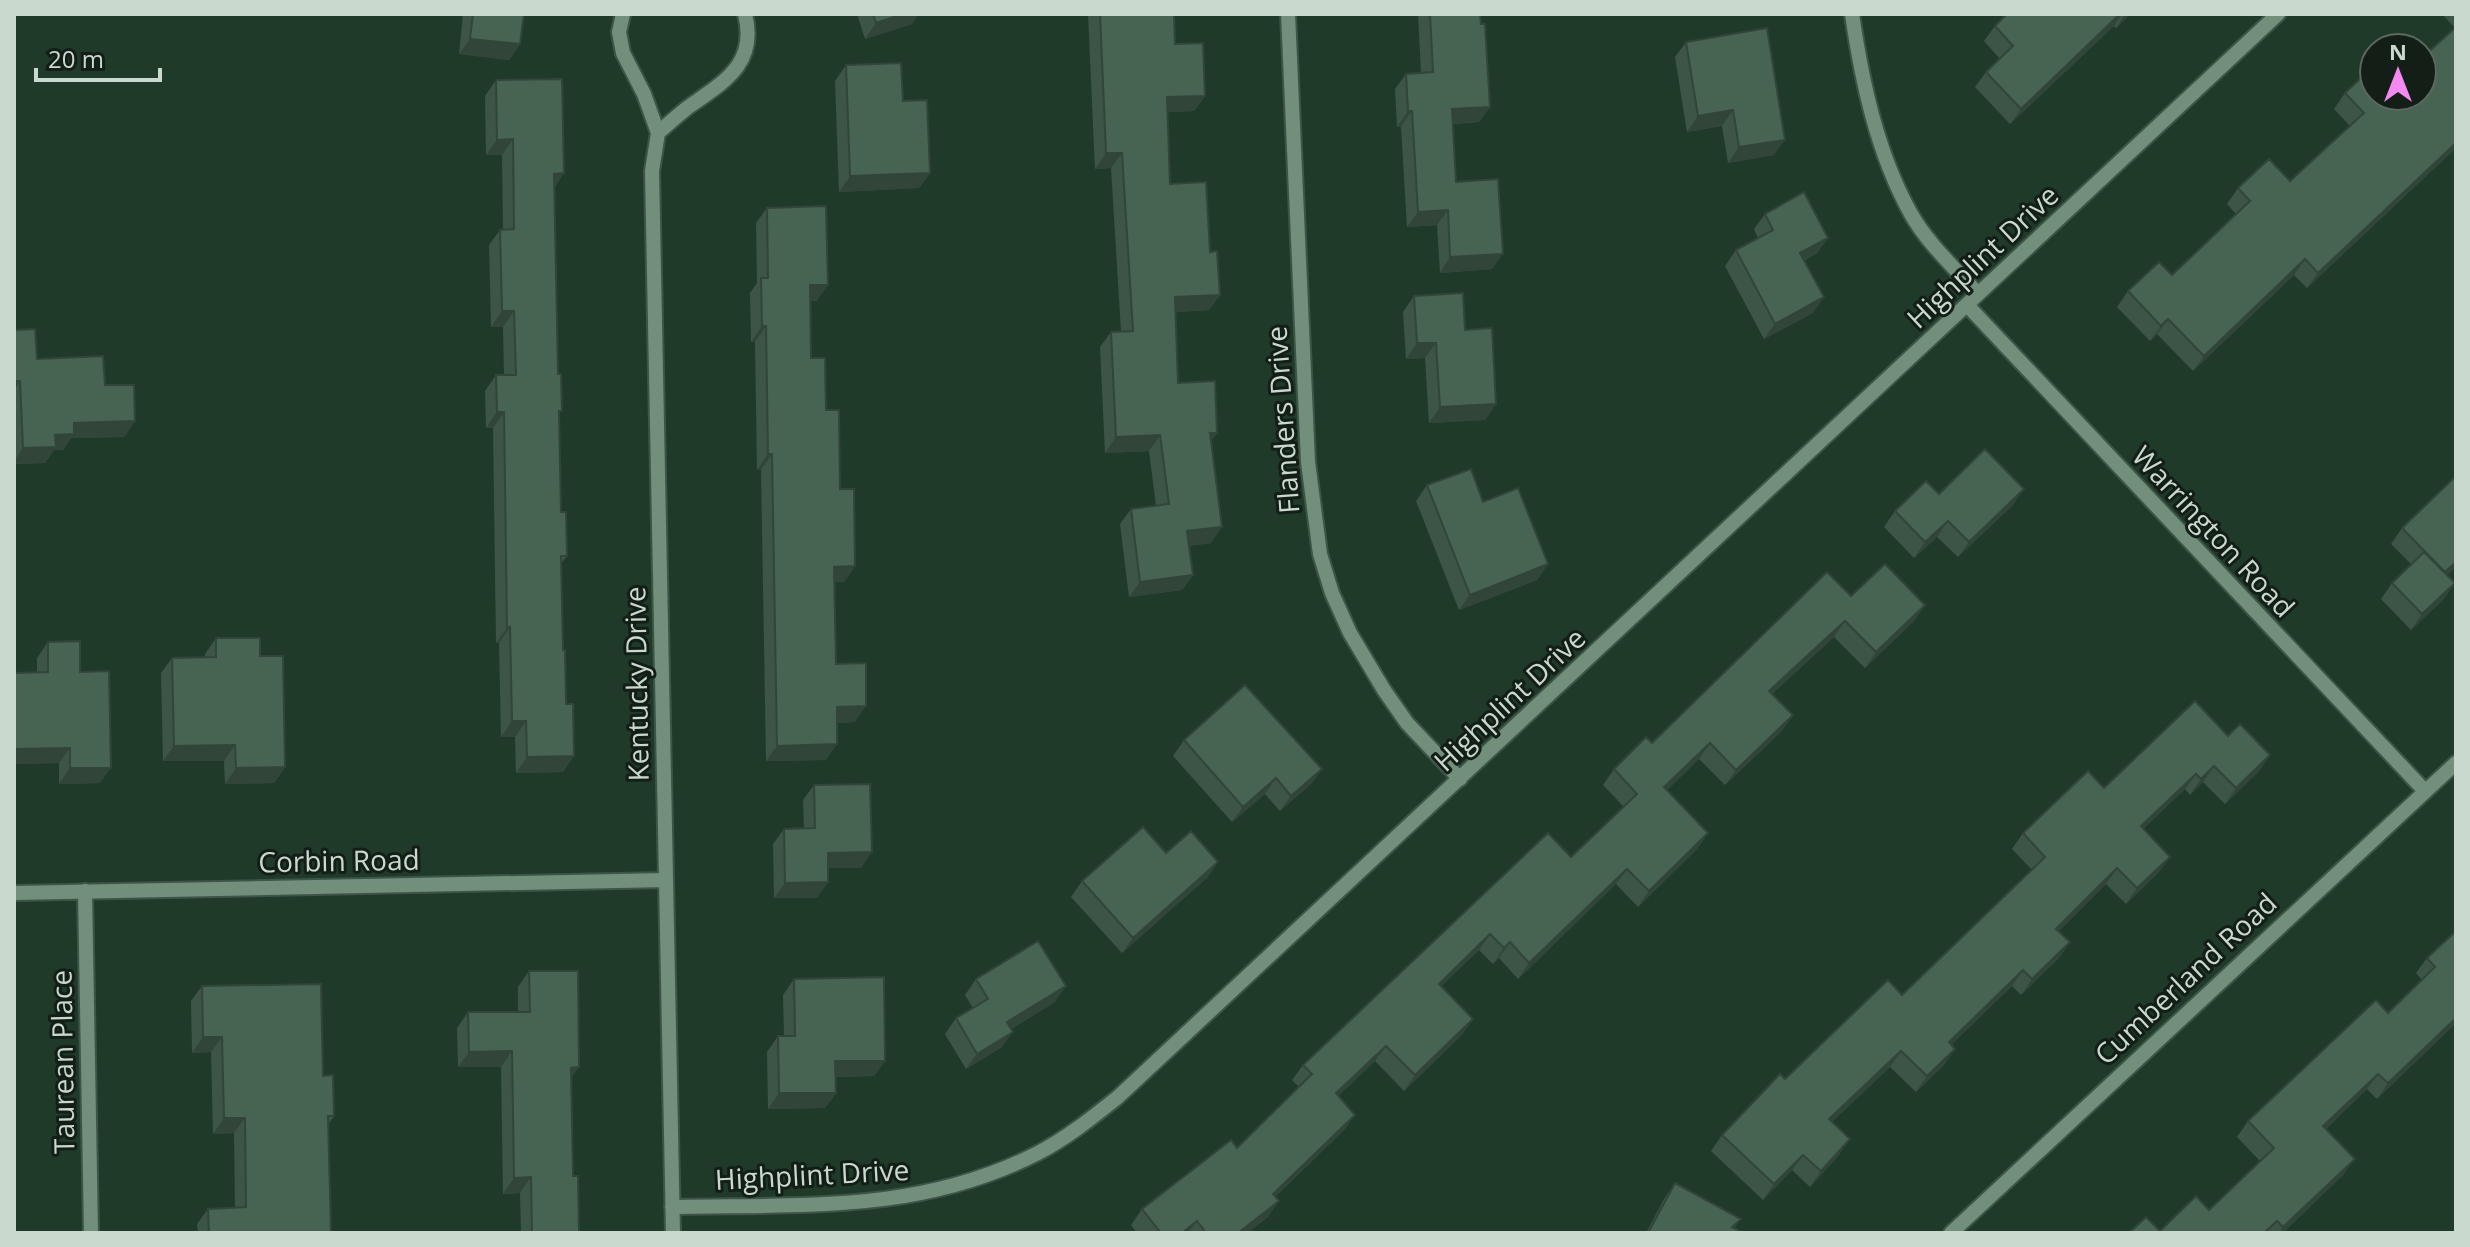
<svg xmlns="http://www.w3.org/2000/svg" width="2470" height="1247" font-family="'Open Sans',sans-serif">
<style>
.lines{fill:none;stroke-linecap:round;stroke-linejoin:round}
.minor-casing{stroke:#3d5547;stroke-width:18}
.minor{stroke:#728f7c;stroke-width:14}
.wall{fill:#3d5546}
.shaded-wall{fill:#324539}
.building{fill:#476351;stroke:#324539;stroke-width:2}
.labels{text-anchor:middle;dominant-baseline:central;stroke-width:6;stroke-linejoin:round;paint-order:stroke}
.street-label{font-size:28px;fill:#c9d9ce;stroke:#131e17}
</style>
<rect width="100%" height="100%" fill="#203a2a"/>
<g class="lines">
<defs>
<path id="minor" d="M 623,14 L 619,32 L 623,53 L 644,94 L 658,133 L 652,171 L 673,1233
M 1288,14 L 1308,462 L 1320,554 L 1332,593 L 1350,633 L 1384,690 L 1407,723 L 1460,779
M 1852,14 C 1862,82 1877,153 1911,214 C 1928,244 1955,268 1978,294
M 658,133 C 667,125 677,116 687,108 C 722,83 758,65 745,14
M 1967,305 L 2425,791
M 85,891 L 91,1233
M 14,893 L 666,880
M 672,1207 C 802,1204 918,1214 1038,1153 C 1067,1138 1093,1117 1118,1097 L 2278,14
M 1951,1233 L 2456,763"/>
</defs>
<use href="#minor" class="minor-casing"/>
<use href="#minor" class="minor"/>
</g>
<path class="wall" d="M 463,14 L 524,14 L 520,44 L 509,60 L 459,54 Z
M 857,14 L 918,14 L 912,24 L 865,39 Z
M 1088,14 L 1174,14 L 1175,44 L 1205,96 L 1194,111 L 1167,112 L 1170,184 L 1210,252 L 1220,295 L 1209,310 L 1176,312 L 1178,383 L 1217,433 L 1211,441 L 1211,543 L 1189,546 L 1193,575 L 1182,590 L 1129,597 L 1120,524 L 1131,509 L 1156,506 L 1149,451 L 1105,453 L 1100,347 L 1111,332 L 1121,331 L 1111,168 L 1095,169 Z
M 1418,14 L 1480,14 L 1490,107 L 1479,122 L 1453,124 L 1456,182 L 1492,269 L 1440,273 L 1437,225 L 1407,227 L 1401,127 L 1397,127 L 1395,89 L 1406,74 L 1421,73 Z
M 2007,14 L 2130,14 L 2116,28 L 2114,26 L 2010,124 L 1975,87 L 1986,72 L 2000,59 L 1984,41 L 1995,26 Z
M 2442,14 L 2456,14 L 2456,148 L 2307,288 L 2294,275 L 2193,371 L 2157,334 L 2150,341 L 2117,307 L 2128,291 L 2172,275 L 2236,214 L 2227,204 L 2238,188 L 2290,181 L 2350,126 L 2334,109 L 2345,93 L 2374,96 L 2422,96 L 2455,28 Z
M 1686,42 L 1774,155 L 1728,163 L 1722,126 L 1687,132 L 1675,57 Z
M 846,65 L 903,101 L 930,173 L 919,188 L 839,192 L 835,81 Z
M 496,80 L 554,188 L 561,512 L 567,556 L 561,564 L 563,772 L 516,773 L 515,737 L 501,737 L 499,643 L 496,643 L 493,428 L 486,428 L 485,391 L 496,375 L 504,375 L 503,327 L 491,327 L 489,245 L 500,230 L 503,229 L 502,155 L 486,155 L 485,96 Z
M 767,208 L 817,301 L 810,301 L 811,358 L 826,410 L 855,566 L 844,582 L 834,582 L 836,664 L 855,722 L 837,723 L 826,760 L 766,761 L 761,470 L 757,470 L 755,342 L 751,342 L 750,293 L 757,283 L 756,223 Z
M 1765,214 L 1828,238 L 1817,253 L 1804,261 L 1813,313 L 1764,339 L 1725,266 L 1736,250 L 1758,238 L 1754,229 Z
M 1414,296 L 1465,330 L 1496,404 L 1485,420 L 1429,423 L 1425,358 L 1406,359 L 1403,312 Z
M 14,330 L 37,359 L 105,385 L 135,421 L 124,437 L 71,438 L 63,450 L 54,450 L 45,463 L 14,464 Z
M 1427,485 L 1483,502 L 1548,564 L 1537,580 L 1459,610 L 1416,501 Z
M 1939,494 L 2013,505 L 1958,557 L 1937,537 L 1914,558 L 1884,527 L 1895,511 Z
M 2402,528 L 2448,575 L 2444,599 L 2411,630 L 2381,599 L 2392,583 L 2411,564 L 2391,544 Z
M 1851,596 L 1925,605 L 1914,621 L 1865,668 L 1834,637 L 1772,694 L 1782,731 L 1725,785 L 1699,759 L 1667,790 L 1708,833 L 1697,849 L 1638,907 L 1616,884 L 1518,979 L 1499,958 L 1493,964 L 1479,950 L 1441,986 L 1462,1035 L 1404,1091 L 1375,1061 L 1338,1096 L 1355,1115 L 1344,1130 L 1275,1197 L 1268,1217 L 1247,1233 L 1137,1233 L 1131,1225 L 1142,1209 L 1237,1148 L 1299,1087 L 1292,1080 L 1303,1065 L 1571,857 L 1624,807 L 1603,785 L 1614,769 L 1652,743 Z
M 216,638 L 260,656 L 285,767 L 274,783 L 225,784 L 224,761 L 163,761 L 161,673 L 172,658 L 205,657 L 205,654 Z
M 48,642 L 80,672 L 100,783 L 59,784 L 59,763 L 14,764 L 14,673 L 37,672 L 37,658 Z
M 2228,736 L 2270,755 L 2259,771 L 2225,804 L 2203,782 L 2190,795 L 2185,789 L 2143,829 L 2170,857 L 2159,872 L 2126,904 L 2106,884 L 2059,931 L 2070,942 L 2059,958 L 2021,995 L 2012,986 L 1951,1045 L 1944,1065 L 1916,1092 L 1890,1067 L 1832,1122 L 1839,1155 L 1810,1187 L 1792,1170 L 1763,1200 L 1711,1151 L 1722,1135 L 1785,1079 L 1902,995 L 2032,870 L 2012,849 L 2023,833 L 2104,788 Z
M 1184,740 L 1322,769 L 1311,784 L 1280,811 L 1265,794 L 1232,822 L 1173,756 Z
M 814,785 L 861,868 L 828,868 L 817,898 L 774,898 L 773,844 L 784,829 L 804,828 L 803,800 Z
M 1166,853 L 1208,877 L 1122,953 L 1071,897 L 1082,881 Z
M 2456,931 L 2456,1023 L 2377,1099 L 2367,1089 L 2326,1129 L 2344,1174 L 2283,1233 L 2129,1233 L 2160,1231 L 2209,1210 L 2260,1161 L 2237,1137 L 2248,1121 L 2388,1013 L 2422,980 L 2416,973 L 2427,958 Z
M 529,971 L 571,1079 L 573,1176 L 579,1233 L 521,1233 L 520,1193 L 503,1194 L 501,1067 L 458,1067 L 457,1028 L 468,1012 L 518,1012 L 518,987 Z
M 794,979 L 885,1061 L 874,1076 L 836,1077 L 836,1093 L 825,1108 L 768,1109 L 767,1052 L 778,1036 L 784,1036 L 783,995 Z
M 976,979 L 1055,1002 L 1011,1029 L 1002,1047 L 966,1069 L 945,1034 L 956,1018 L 973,1008 L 965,995 Z
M 202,986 L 323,1076 L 334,1116 L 328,1125 L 331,1233 L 198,1233 L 197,1224 L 208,1209 L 235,1208 L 234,1133 L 213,1134 L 211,1052 L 192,1053 L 191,1001 Z
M 1675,1183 L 1741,1219 L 1734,1228 L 1743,1233 L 1646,1233 L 1664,1199 Z"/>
<path class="shaded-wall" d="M 903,14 L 918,14 L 912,24 L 865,39 L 876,23 Z
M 2120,14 L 2122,14 L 2114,26 L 2010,124 L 2021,109 Z
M 2125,14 L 2130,14 L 2116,28 Z
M 470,39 L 520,44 L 509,60 L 459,54 Z
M 1205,96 L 1194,111 L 1156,113 L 1167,97 Z
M 1490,107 L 1479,122 L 1441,124 L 1452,109 Z
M 1733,110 L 1722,126 L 1687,132 L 1698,116 Z
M 1408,111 L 1412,111 L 1401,127 L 1397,127 Z
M 513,139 L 502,155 L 486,155 L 497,140 Z
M 1785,140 L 1774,155 L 1728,163 L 1739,147 Z
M 2456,143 L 2456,148 L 2307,288 L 2318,273 Z
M 1106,153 L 1122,153 L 1111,168 L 1095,169 Z
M 564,173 L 554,189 L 554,174 Z
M 930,173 L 919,188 L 839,192 L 850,176 Z
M 1448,210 L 1437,225 L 1407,227 L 1418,212 Z
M 1828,238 L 1817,253 L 1789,269 L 1800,253 Z
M 1503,254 L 1492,269 L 1440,273 L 1450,257 Z
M 2305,259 L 2294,275 L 2193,371 L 2204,356 Z
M 810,285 L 828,285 L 817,301 L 799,301 Z
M 1220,295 L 1209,310 L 1164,313 L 1175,297 Z
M 1824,297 L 1813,313 L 1764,339 L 1775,324 Z
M 502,311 L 514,311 L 503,327 L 491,327 Z
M 2168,319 L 2157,334 L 2150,341 L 2161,326 Z
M 762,326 L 766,326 L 755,342 L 751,342 Z
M 1417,343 L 1436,343 L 1425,358 L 1406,359 Z
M 14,381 L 20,381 L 14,389 Z
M 1496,404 L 1485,420 L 1429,423 L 1440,407 Z
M 497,412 L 504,412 L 493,428 L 486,428 Z
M 135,421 L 124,437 L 71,438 L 63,450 L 54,450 L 45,463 L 14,464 L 14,461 L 23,448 L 55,435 L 74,423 Z
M 1210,433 L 1217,433 L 1206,448 Z
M 1160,435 L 1149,451 L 1105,453 L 1116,437 Z
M 768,454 L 772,454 L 761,470 L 757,470 Z
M 2024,489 L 2013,505 L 1958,557 L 1969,542 Z
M 1948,521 L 1937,537 L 1914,558 L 1925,542 Z
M 1222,527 L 1211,543 L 1176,547 L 1187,531 Z
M 2456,562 L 2456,567 L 2434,588 L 2445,572 Z
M 1548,564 L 1537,580 L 1459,610 L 1470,595 Z
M 855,566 L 844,582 L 823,583 L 834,567 Z
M 1193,575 L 1182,590 L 1129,597 L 1140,582 Z
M 2455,583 L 2444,599 L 2411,630 L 2422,614 Z
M 1925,605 L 1914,621 L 1865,668 L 1876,652 Z
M 1845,621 L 1834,637 L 1758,707 L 1769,691 Z
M 510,627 L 499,643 L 496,643 L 507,628 Z
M 866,706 L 855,722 L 826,723 L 837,707 Z
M 1793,715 L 1782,731 L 1725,785 L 1736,770 Z
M 512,721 L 526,721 L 515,737 L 501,737 Z
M 1710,743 L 1699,759 L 1653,803 L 1664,787 Z
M 837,744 L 826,760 L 766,761 L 777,746 Z
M 235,745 L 224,761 L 163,761 L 174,746 Z
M 70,748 L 59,763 L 14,764 L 14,749 Z
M 2270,755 L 2259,771 L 2225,804 L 2236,788 Z
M 574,756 L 563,772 L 516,773 L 527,757 Z
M 2214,766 L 2203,782 L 2190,795 L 2201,779 Z
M 285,767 L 274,783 L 225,784 L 236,768 Z
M 70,768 L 111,768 L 100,783 L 59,784 Z
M 1322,769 L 1311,784 L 1280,811 L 1291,796 Z
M 2196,774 L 2185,789 L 2130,842 L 2141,826 Z
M 1276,778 L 1265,794 L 1232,822 L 1243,807 Z
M 1708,833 L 1697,849 L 1638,907 L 1649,891 Z
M 872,852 L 861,868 L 817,868 L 828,853 Z
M 2170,857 L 2159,872 L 2126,904 L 2137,888 Z
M 1218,862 L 1208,877 L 1122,953 L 1133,938 Z
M 2117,868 L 2106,884 L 2045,945 L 2056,929 Z
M 1627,869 L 1616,884 L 1518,979 L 1529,963 Z
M 828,882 L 817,898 L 774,898 L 785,883 Z
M 1490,934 L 1479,950 L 1428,999 L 1439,984 Z
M 1510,942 L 1499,958 L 1493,964 L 1504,948 Z
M 2070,942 L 2059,958 L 2021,995 L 2032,979 Z
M 2023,970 L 2012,986 L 1938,1058 L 1949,1042 Z
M 1066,986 L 1055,1002 L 996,1038 L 1007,1022 Z
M 2456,1018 L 2456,1023 L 2377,1099 L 2388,1083 Z
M 1473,1019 L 1462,1035 L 1404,1091 L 1415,1075 Z
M 1013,1032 L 1002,1047 L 966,1069 L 977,1054 Z
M 203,1037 L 222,1037 L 211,1052 L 192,1053 Z
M 1386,1046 L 1375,1061 L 1325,1109 L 1336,1093 Z
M 1955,1049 L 1944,1065 L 1916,1092 L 1927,1076 Z
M 512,1051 L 501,1067 L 458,1067 L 469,1052 Z
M 1901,1051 L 1890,1067 L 1818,1135 L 1829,1119 Z
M 835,1061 L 885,1061 L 874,1076 L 824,1077 Z
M 579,1067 L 568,1083 L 571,1068 Z
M 2378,1074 L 2367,1089 L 2312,1142 L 2323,1126 Z
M 779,1093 L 836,1093 L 825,1108 L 768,1109 Z
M 1355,1115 L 1344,1130 L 1262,1209 L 1273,1194 Z
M 224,1118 L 245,1118 L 234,1133 L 213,1134 Z
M 1850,1139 L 1839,1155 L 1810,1187 L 1821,1171 Z
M 1803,1155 L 1792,1170 L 1763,1200 L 1774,1184 Z
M 2355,1159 L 2344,1174 L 2283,1233 L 2279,1233 L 2283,1227 Z
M 531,1177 L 520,1193 L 503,1194 L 514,1178 Z
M 1279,1201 L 1268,1217 L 1247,1233 L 1238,1233 Z
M 1197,1221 L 1188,1233 L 1182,1233 Z"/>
<path class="building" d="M 473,14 L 524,14 L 520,44 L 470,39 Z
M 873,14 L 903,14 L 876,23 Z
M 1100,14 L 1174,14 L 1175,44 L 1203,43 L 1205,96 L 1167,97 L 1170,184 L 1206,182 L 1210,252 L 1217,251 L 1220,295 L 1175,297 L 1178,383 L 1215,381 L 1217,433 L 1210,433 L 1222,527 L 1187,531 L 1193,575 L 1140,582 L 1131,509 L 1169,504 L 1160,435 L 1116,437 L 1111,332 L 1133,331 L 1122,153 L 1106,153 Z
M 1430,14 L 1480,14 L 1481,24 L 1485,24 L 1490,107 L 1452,109 L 1456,182 L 1498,179 L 1503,254 L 1450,257 L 1448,210 L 1418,212 L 1412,111 L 1408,111 L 1406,74 L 1433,72 Z
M 2007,14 L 2120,14 L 2021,109 L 1986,72 L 2013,46 L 1995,26 Z
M 2456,27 L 2456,143 L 2318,273 L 2305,259 L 2204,356 L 2168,319 L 2161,326 L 2128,291 L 2159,262 L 2172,275 L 2250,201 L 2238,188 L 2269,159 L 2290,181 L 2364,113 L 2345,93 L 2374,66 L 2374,96 L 2422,96 L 2422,58 Z
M 1767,28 L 1785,140 L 1739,147 L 1733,110 L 1698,116 L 1686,42 Z
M 901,63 L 903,101 L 927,100 L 930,173 L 850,176 L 846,65 Z
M 562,79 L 564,173 L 554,174 L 558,374 L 561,374 L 562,411 L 559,411 L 561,512 L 566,512 L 567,556 L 561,556 L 563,650 L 565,650 L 566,704 L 573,704 L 574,756 L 527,757 L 526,721 L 512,721 L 510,627 L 507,628 L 504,412 L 497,412 L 496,375 L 516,375 L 514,311 L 502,311 L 500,230 L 514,229 L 513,139 L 497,140 L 496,80 Z
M 1804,192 L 1828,238 L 1800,253 L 1824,297 L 1775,324 L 1736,250 L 1773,230 L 1765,214 Z
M 826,206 L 828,285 L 810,285 L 811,358 L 825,358 L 826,410 L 839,410 L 840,489 L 854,489 L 855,566 L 834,567 L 836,664 L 866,663 L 866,706 L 837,707 L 837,744 L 777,746 L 772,454 L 768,454 L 766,326 L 762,326 L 761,278 L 768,278 L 767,208 Z
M 1463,293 L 1465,330 L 1492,328 L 1496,404 L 1440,407 L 1436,343 L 1417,343 L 1414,296 Z
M 35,329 L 37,359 L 103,356 L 105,385 L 134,385 L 135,421 L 74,423 L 74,434 L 55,435 L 56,447 L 23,448 L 20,381 L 14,381 L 14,330 Z
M 1985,449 L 2024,489 L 1969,542 L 1948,521 L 1925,542 L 1895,511 L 1926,481 L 1939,494 Z
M 1471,469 L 1483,502 L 1518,488 L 1548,564 L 1470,595 L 1427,485 Z
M 2456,476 L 2456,562 L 2445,572 L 2402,528 Z
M 2424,552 L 2455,583 L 2422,614 L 2392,583 Z
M 1885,564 L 1925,605 L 1876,652 L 1845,621 L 1769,691 L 1793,715 L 1736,770 L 1710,743 L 1664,787 L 1708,833 L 1649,891 L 1627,869 L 1529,963 L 1510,942 L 1504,948 L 1490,934 L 1439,984 L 1473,1019 L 1415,1075 L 1386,1046 L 1336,1093 L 1355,1115 L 1273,1194 L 1279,1201 L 1238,1233 L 1206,1233 L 1197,1221 L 1182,1233 L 1161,1233 L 1142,1209 L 1231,1140 L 1237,1148 L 1312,1074 L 1303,1065 L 1548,833 L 1571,857 L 1637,794 L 1614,769 L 1646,737 L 1652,743 L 1827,572 L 1851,596 Z
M 216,638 L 260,638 L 260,656 L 283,656 L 285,767 L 236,768 L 235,745 L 174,746 L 172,658 L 216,657 Z
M 80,641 L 80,672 L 109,671 L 111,768 L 70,768 L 70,748 L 14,749 L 14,673 L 48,672 L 48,642 Z
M 1245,685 L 1322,769 L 1291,796 L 1276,778 L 1243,807 L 1184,740 Z
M 2195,701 L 2228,736 L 2240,724 L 2270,755 L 2236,788 L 2214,766 L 2201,779 L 2196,774 L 2141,826 L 2170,857 L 2137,888 L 2117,868 L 2056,929 L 2070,942 L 2032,979 L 2023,970 L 1949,1042 L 1955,1049 L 1927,1076 L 1901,1051 L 1829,1119 L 1850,1139 L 1821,1171 L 1803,1155 L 1774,1184 L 1722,1135 L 1780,1074 L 1785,1079 L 1888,980 L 1902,995 L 2045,857 L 2023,833 L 2088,771 L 2104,788 Z
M 870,784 L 872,852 L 828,853 L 828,882 L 785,883 L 784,829 L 815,828 L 814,785 Z
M 1143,827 L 1166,853 L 1191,831 L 1218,862 L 1133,938 L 1082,881 Z
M 2456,931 L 2456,1018 L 2388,1083 L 2378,1074 L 2323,1126 L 2355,1159 L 2283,1227 L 2277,1221 L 2264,1233 L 2129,1233 L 2146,1217 L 2160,1231 L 2196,1196 L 2209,1210 L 2274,1148 L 2248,1121 L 2376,1000 L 2388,1013 L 2435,967 L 2427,958 Z
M 1038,941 L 1066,986 L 1007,1022 L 1013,1032 L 977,1054 L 956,1018 L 988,999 L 976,979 Z
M 529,971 L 578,971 L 579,1067 L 571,1068 L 573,1176 L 578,1176 L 579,1233 L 532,1233 L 531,1177 L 514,1178 L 512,1051 L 469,1052 L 468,1012 L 530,1012 Z
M 884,977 L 885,1061 L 835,1061 L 836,1093 L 779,1093 L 778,1036 L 795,1036 L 794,979 Z
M 321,984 L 323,1076 L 333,1075 L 334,1116 L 328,1116 L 331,1233 L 209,1233 L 208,1209 L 246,1207 L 245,1118 L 224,1118 L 222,1037 L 203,1037 L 202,986 Z
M 1675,1183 L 1741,1219 L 1732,1227 L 1743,1233 L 1648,1233 Z"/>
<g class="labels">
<g class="street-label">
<text transform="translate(1982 256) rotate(-43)">Highplint Drive</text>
<text transform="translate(1282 420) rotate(-94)">Flanders Drive</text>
<text transform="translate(2214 531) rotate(47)">Warrington Road</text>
<text transform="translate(636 684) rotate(-91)">Kentucky Drive</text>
<text transform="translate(1509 699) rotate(-43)">Highplint Drive</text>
<text transform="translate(339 860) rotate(-1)">Corbin Road</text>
<text transform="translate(2185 978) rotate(-43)">Cumberland Road</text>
<text transform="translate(62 1062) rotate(-91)">Taurean Place</text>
<text transform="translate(812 1174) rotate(-3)">Highplint Drive</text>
</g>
</g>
<rect width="2470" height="1247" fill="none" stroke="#c9d9ce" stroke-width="32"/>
<g transform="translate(2398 72)"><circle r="38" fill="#131e17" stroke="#5c6960" stroke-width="2"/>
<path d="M0-6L14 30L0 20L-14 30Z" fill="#f389f1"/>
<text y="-12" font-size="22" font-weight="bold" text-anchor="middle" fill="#c9d9ce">N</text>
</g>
<path d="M36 68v12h124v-12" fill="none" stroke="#c9d9ce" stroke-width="4"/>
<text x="48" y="68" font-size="24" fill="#c9d9ce" stroke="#131e17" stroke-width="6" paint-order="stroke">20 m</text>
</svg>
